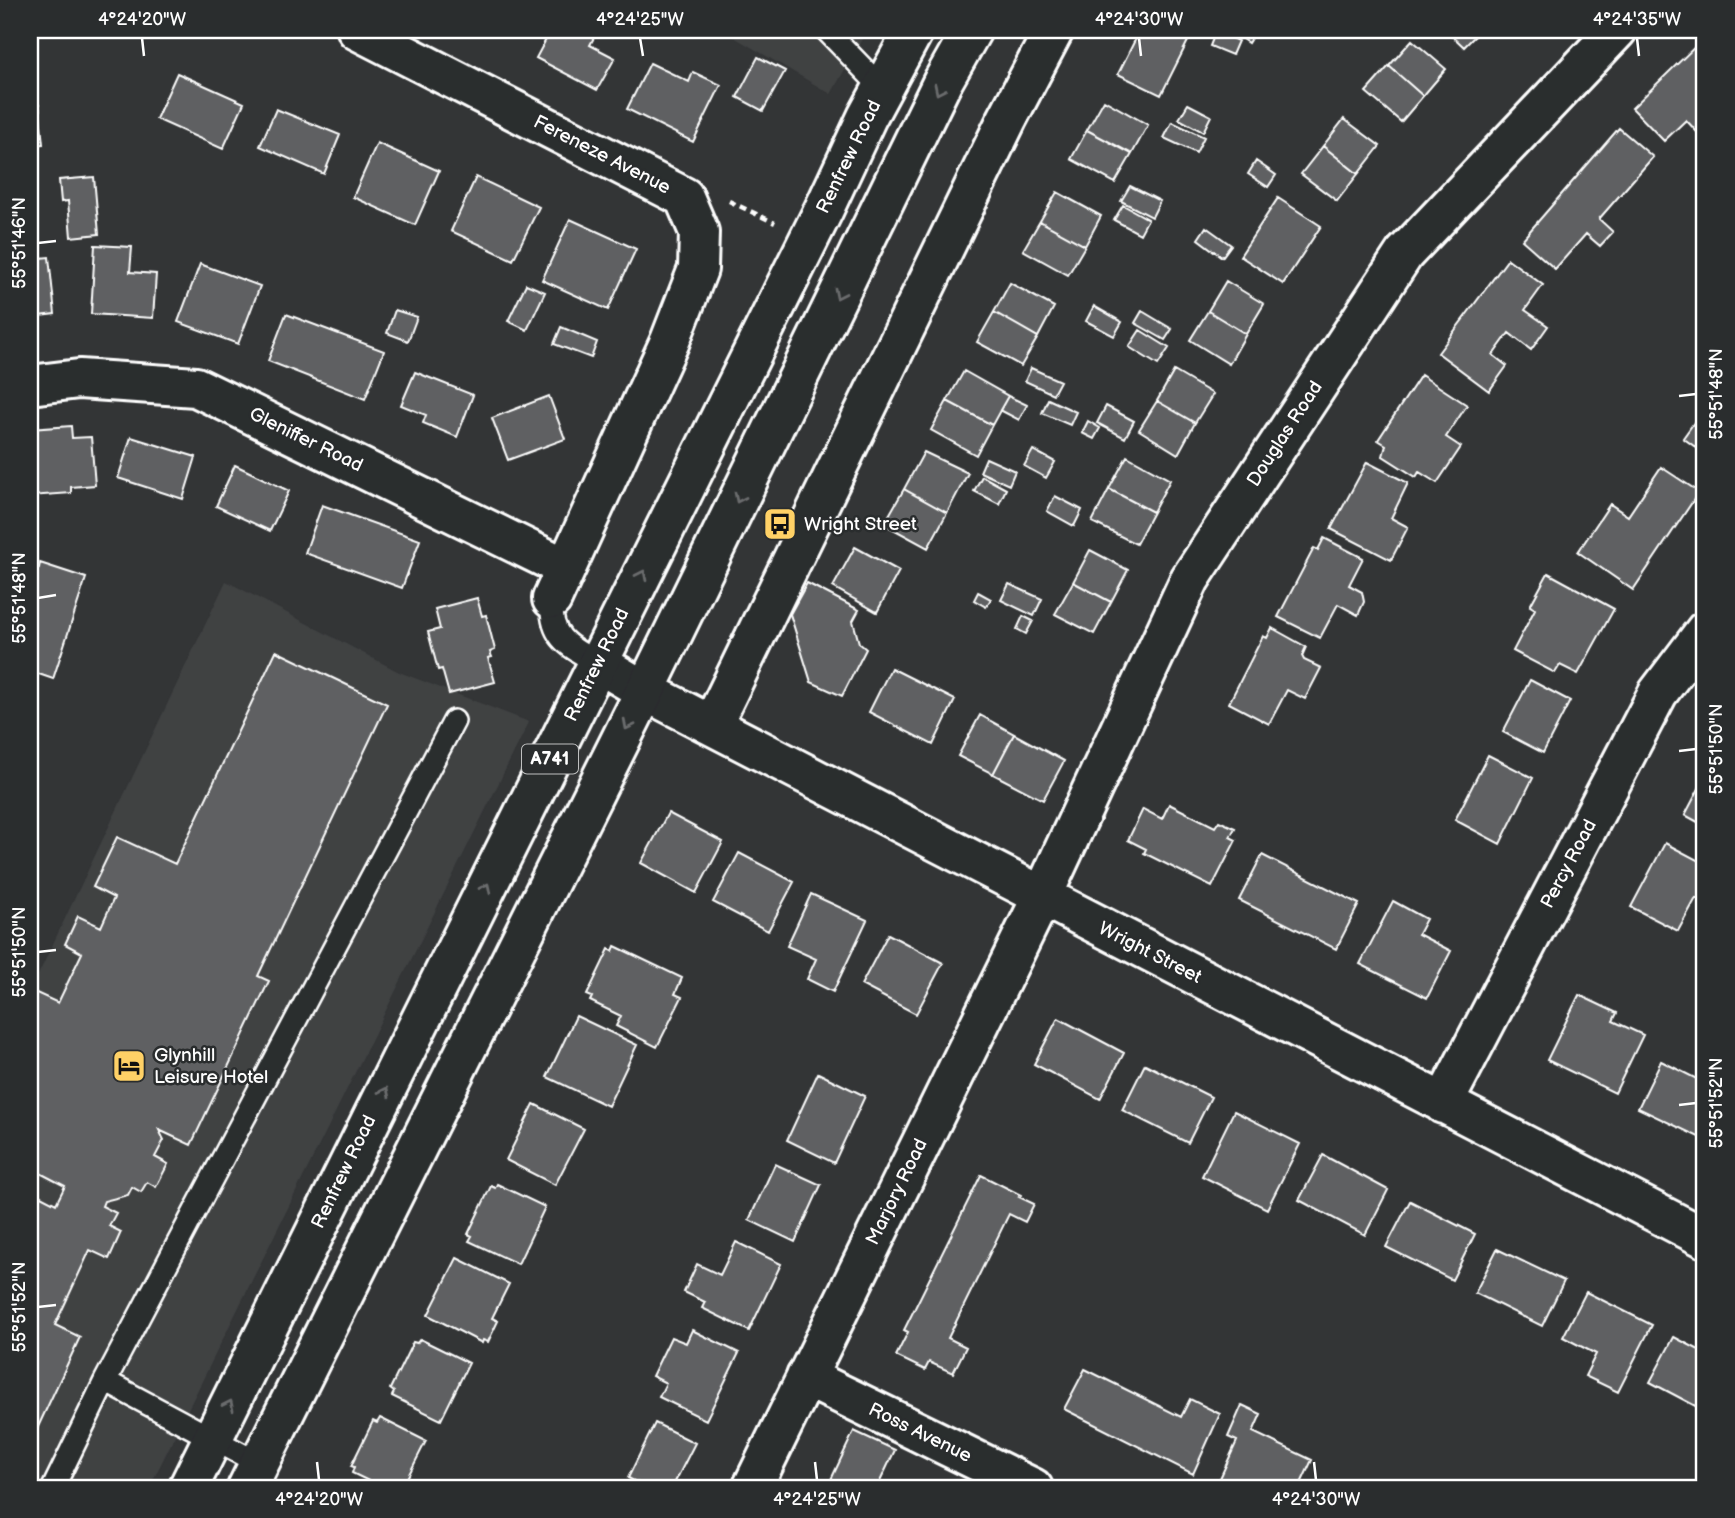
<svg xmlns="http://www.w3.org/2000/svg" width="1735" height="1518" font-family="'Balsamiq Sans',sans-serif">
<style>
.built{fill:#404243}
.building{fill:#5f6162;stroke:#fff;stroke-width:2;fill-rule:evenodd}
.lines{fill:none;stroke-linecap:round;stroke-linejoin:round}
.lane-casing{stroke:#fff;stroke-width:26}
.street-casing{stroke:#fff;stroke-width:44}
.primary-casing{stroke:#fff;stroke-width:44}
.path{stroke:#fff;stroke-width:4.5;stroke-dasharray:7 5;stroke-linecap:butt}
.lane{stroke:#2a2d2e;stroke-width:21}
.street{stroke:#2a2d2e;stroke-width:38}
.primary{stroke:#2a2d2e;stroke-width:38}
.oneway{stroke:#6a6c6d}
.ticks{fill:none;stroke:#fff;stroke-width:2.5}
.labels{text-anchor:middle;dominant-baseline:central;stroke-width:5;stroke-linejoin:round;paint-order:stroke}
.shield{fill:#2a2d2e;stroke:#bfc0c0;stroke-width:2}
.shield-label{font-size:18px;font-weight:bold;fill:#fff}
.street-label{font-size:19px;fill:#fff;stroke:#2a2d2e}
.poi-label{font-size:19px;fill:#fff;stroke:#2a2d2e;text-anchor:start}
.neatline{fill:none;stroke:#fff;stroke-width:2.5}
.ticks-label{font-size:18px;text-anchor:middle;fill:#fff}
</style>
<rect width="100%" height="100%" fill="#333536"/>
<filter id="ink" filterUnits="userSpaceOnUse"><feTurbulence type="fractalNoise" baseFrequency=".0143" numOctaves="2"/><feDisplacementMap in="SourceGraphic" scale="14" xChannelSelector="R" yChannelSelector="G"/><feConvolveMatrix kernelMatrix="1 2 1 2 8 2 1 2 1" color-interpolation-filters="sRGB"/></filter>
<g filter="url(#ink)">
<path class="built" d="M 722,30 L 867,30 L 831,94 Z
M 226,581 L 399,672 L 529,722 L 149,1488 L 30,1488 L 30,992 Z"/>
<path class="building" d="M 551,30 L 598,30 L 590,45 L 615,58 L 597,90 L 536,58 Z
M 1140,30 L 1185,30 L 1192,33 L 1161,95 L 1118,74 Z
M 1229,30 L 1252,30 L 1255,32 L 1248,43 Z
M 1446,30 L 1481,30 L 1464,47 Z
M 1216,31 L 1238,41 L 1232,55 L 1210,46 Z
M 30,32 L 36,93 L 30,94 Z
M 1705,37 L 1705,124 L 1697,132 L 1686,120 L 1664,141 L 1632,108 Z
M 1412,40 L 1446,69 L 1423,96 L 1389,66 Z
M 758,57 L 785,71 L 763,111 L 737,97 Z
M 650,63 L 689,82 L 693,72 L 721,85 L 693,142 L 627,109 Z
M 1389,66 L 1423,96 L 1401,122 L 1366,92 Z
M 177,73 L 244,103 L 223,149 L 156,119 Z
M 1104,100 L 1148,125 L 1132,154 L 1087,130 Z
M 1188,104 L 1211,116 L 1203,132 L 1179,119 Z
M 39,105 L 43,144 L 30,145 L 30,106 Z
M 276,109 L 340,135 L 324,174 L 260,146 Z
M 1344,119 L 1380,146 L 1358,174 L 1323,146 Z
M 1172,122 L 1204,137 L 1196,153 L 1164,138 Z
M 1619,128 L 1653,157 L 1599,219 L 1613,232 L 1600,246 L 1586,234 L 1555,269 L 1522,240 Z
M 1087,130 L 1132,154 L 1115,183 L 1071,159 Z
M 377,143 L 439,171 L 415,225 L 353,197 Z
M 1323,146 L 1358,174 L 1337,201 L 1301,174 Z
M 1256,161 L 1276,175 L 1268,187 L 1248,174 Z
M 94,177 L 99,234 L 71,237 L 68,201 L 61,202 L 59,180 Z
M 476,177 L 539,207 L 513,260 L 451,231 Z
M 1130,186 L 1160,201 L 1152,217 L 1121,201 Z
M 1057,192 L 1101,216 L 1085,246 L 1040,221 Z
M 1278,198 L 1321,226 L 1283,284 L 1240,256 Z
M 1123,205 L 1148,219 L 1140,234 L 1114,220 Z
M 570,219 L 636,249 L 608,310 L 542,280 Z
M 1040,221 L 1085,246 L 1068,275 L 1023,250 Z
M 1206,227 L 1231,245 L 1222,257 L 1198,239 Z
M 95,245 L 132,247 L 130,272 L 156,274 L 153,318 L 91,314 Z
M 49,257 L 55,314 L 30,317 L 30,259 Z
M 1508,259 L 1543,285 L 1525,310 L 1548,326 L 1531,350 L 1509,333 L 1493,355 L 1507,366 L 1489,391 L 1438,353 Z
M 200,264 L 260,286 L 238,344 L 178,322 Z
M 1226,281 L 1264,304 L 1246,334 L 1208,311 Z
M 1010,283 L 1054,307 L 1038,337 L 994,312 Z
M 526,284 L 545,292 L 527,330 L 508,321 Z
M 1094,306 L 1122,322 L 1114,336 L 1086,321 Z
M 395,310 L 417,317 L 408,341 L 387,333 Z
M 1142,311 L 1172,329 L 1165,340 L 1135,323 Z
M 1208,311 L 1246,334 L 1229,364 L 1190,340 Z
M 994,312 L 1038,337 L 1021,366 L 977,342 Z
M 286,314 L 384,351 L 365,399 L 268,361 Z
M 561,327 L 597,342 L 591,358 L 554,344 Z
M 1140,330 L 1169,348 L 1158,365 L 1129,347 Z
M 1031,368 L 1060,381 L 1053,394 L 1025,381 Z
M 964,371 L 1008,396 L 992,425 L 947,401 Z
M 1174,371 L 1213,394 L 1195,423 L 1157,401 Z
M 415,372 L 473,395 L 457,437 L 423,423 L 426,415 L 401,405 Z
M 1421,375 L 1467,405 L 1446,437 L 1461,447 L 1437,483 L 1419,472 L 1416,477 L 1383,456 L 1386,445 L 1378,440 Z
M 549,396 L 565,439 L 508,460 L 492,418 Z
M 1008,396 L 1027,405 L 1019,420 L 1000,410 Z
M 1048,399 L 1076,412 L 1070,425 L 1042,413 Z
M 947,401 L 992,425 L 976,455 L 931,430 Z
M 1157,401 L 1195,423 L 1178,454 L 1139,430 Z
M 1106,406 L 1134,421 L 1125,438 L 1097,423 Z
M 1705,407 L 1705,454 L 1683,438 Z
M 1088,421 L 1100,428 L 1094,439 L 1082,433 Z
M 71,426 L 72,438 L 91,437 L 95,485 L 71,487 L 71,493 L 30,496 L 30,429 Z
M 131,437 L 196,457 L 183,499 L 118,478 Z
M 1033,450 L 1055,462 L 1046,478 L 1024,466 Z
M 924,452 L 968,473 L 947,513 L 904,489 Z
M 1127,456 L 1170,480 L 1153,512 L 1109,489 Z
M 986,458 L 1015,471 L 1009,485 L 980,472 Z
M 1367,462 L 1408,483 L 1391,518 L 1408,527 L 1391,560 L 1331,529 Z
M 235,465 L 289,491 L 270,531 L 216,506 Z
M 1661,467 L 1699,492 L 1633,590 L 1578,552 L 1610,504 L 1628,516 Z
M 982,476 L 1006,489 L 999,504 L 974,491 Z
M 904,489 L 947,513 L 928,548 L 884,524 Z
M 1109,489 L 1153,512 L 1136,544 L 1092,522 Z
M 1055,496 L 1082,510 L 1074,526 L 1047,511 Z
M 322,505 L 420,540 L 402,588 L 305,553 Z
M 1324,538 L 1363,558 L 1349,585 L 1362,592 L 1364,602 L 1358,615 L 1338,604 L 1320,638 L 1278,617 L 1314,548 L 1318,550 Z
M 855,547 L 899,571 L 877,612 L 833,587 Z
M 1090,550 L 1128,570 L 1111,602 L 1073,582 Z
M 40,563 L 86,578 L 53,679 L 30,671 L 30,579 L 34,566 L 39,568 Z
M 1548,573 L 1614,609 L 1578,674 L 1560,665 L 1555,673 L 1513,651 L 1535,609 L 1530,606 Z
M 1073,582 L 1111,602 L 1094,634 L 1055,614 Z
M 807,583 L 859,610 L 853,621 L 859,643 L 866,649 L 842,696 L 811,682 L 790,614 Z
M 1009,584 L 1042,599 L 1034,616 L 1001,600 Z
M 978,592 L 991,599 L 986,607 L 974,600 Z
M 477,598 L 482,616 L 486,615 L 495,650 L 490,652 L 492,657 L 488,658 L 495,682 L 449,694 L 442,669 L 438,670 L 428,632 L 440,629 L 435,609 Z
M 1023,616 L 1033,621 L 1026,634 L 1017,629 Z
M 1272,628 L 1306,647 L 1302,656 L 1304,660 L 1321,668 L 1305,699 L 1287,690 L 1269,724 L 1229,703 L 1263,636 L 1267,638 Z
M 276,651 L 387,704 L 258,976 L 269,981 L 191,1145 L 159,1130 L 164,1140 L 155,1157 L 168,1164 L 156,1187 L 147,1182 L 141,1192 L 132,1187 L 128,1195 L 104,1201 L 102,1206 L 116,1213 L 109,1226 L 121,1232 L 109,1259 L 90,1250 L 55,1325 L 80,1337 L 30,1444 L 30,990 L 58,1003 L 82,953 L 65,944 L 78,916 L 101,927 L 114,898 L 93,887 L 117,837 L 175,864 ZM 40,1173 L 65,1186 L 56,1204 L 31,1191 Z
M 891,668 L 955,700 L 933,745 L 869,712 Z
M 1530,680 L 1570,701 L 1543,753 L 1503,732 Z
M 30,711 L 38,714 L 30,732 Z
M 980,715 L 1014,734 L 993,774 L 958,756 Z
M 1014,734 L 1064,761 L 1043,800 L 993,774 Z
M 1488,755 L 1533,778 L 1500,844 L 1455,820 Z
M 1705,777 L 1705,826 L 1685,815 Z
M 1169,804 L 1215,827 L 1219,821 L 1235,828 L 1230,837 L 1236,840 L 1212,887 L 1144,853 L 1146,849 L 1128,840 L 1143,809 L 1162,819 Z
M 668,813 L 723,842 L 696,893 L 641,863 Z
M 1665,843 L 1705,864 L 1705,903 L 1696,898 L 1678,931 L 1631,907 Z
M 739,853 L 794,882 L 768,931 L 713,902 Z
M 1262,855 L 1359,904 L 1336,949 L 1239,900 Z
M 811,894 L 867,920 L 833,992 L 807,979 L 816,959 L 787,946 Z
M 1393,901 L 1426,919 L 1418,934 L 1451,951 L 1427,998 L 1360,964 Z
M 888,934 L 943,963 L 916,1014 L 861,985 Z
M 615,946 L 682,978 L 675,994 L 682,997 L 657,1047 L 616,1026 L 621,1016 L 590,1001 L 592,997 L 587,995 L 609,949 L 613,951 Z
M 1579,995 L 1617,1013 L 1613,1021 L 1643,1035 L 1615,1093 L 1547,1060 Z
M 576,1016 L 637,1045 L 608,1106 L 547,1077 Z
M 1058,1018 L 1124,1053 L 1100,1099 L 1034,1064 Z
M 1661,1061 L 1705,1083 L 1705,1140 L 1638,1108 Z
M 1145,1064 L 1211,1097 L 1188,1143 L 1122,1110 Z
M 818,1073 L 865,1096 L 834,1163 L 787,1140 Z
M 534,1104 L 584,1129 L 555,1185 L 506,1160 Z
M 1234,1111 L 1300,1144 L 1267,1209 L 1202,1176 Z
M 1323,1155 L 1388,1190 L 1365,1235 L 1299,1200 Z
M 775,1164 L 821,1185 L 795,1242 L 749,1220 Z
M 981,1175 L 1021,1195 L 1019,1197 L 1034,1204 L 1025,1222 L 1009,1214 L 948,1338 L 966,1347 L 953,1373 L 929,1362 L 925,1370 L 896,1356 L 908,1332 L 904,1330 Z
M 497,1184 L 545,1207 L 518,1264 L 469,1241 L 472,1236 L 468,1234 L 491,1186 L 495,1188 Z
M 1410,1201 L 1475,1234 L 1452,1280 L 1386,1247 Z
M 736,1242 L 781,1264 L 749,1331 L 702,1308 L 705,1302 L 684,1292 L 697,1264 L 720,1275 Z
M 1497,1249 L 1564,1281 L 1542,1326 L 1475,1293 Z
M 457,1258 L 509,1284 L 492,1318 L 498,1321 L 488,1342 L 483,1340 L 482,1343 L 428,1315 Z
M 1586,1292 L 1652,1325 L 1618,1392 L 1585,1376 L 1596,1354 L 1563,1337 Z
M 692,1330 L 739,1353 L 706,1420 L 659,1397 L 666,1383 L 652,1376 L 671,1337 L 686,1343 Z
M 1674,1337 L 1705,1353 L 1705,1411 L 1650,1382 Z
M 420,1339 L 469,1363 L 441,1420 L 392,1396 L 394,1392 L 390,1389 L 413,1342 L 417,1343 Z
M 1085,1369 L 1181,1417 L 1190,1399 L 1220,1414 L 1193,1474 L 1064,1409 Z
M 1242,1405 L 1261,1414 L 1253,1432 L 1312,1460 L 1299,1488 L 1216,1487 L 1237,1441 L 1228,1437 Z
M 380,1418 L 426,1441 L 402,1488 L 383,1488 L 352,1473 L 354,1467 L 351,1466 L 373,1421 L 377,1423 Z
M 655,1423 L 695,1443 L 672,1488 L 648,1488 L 628,1478 Z
M 854,1431 L 895,1450 L 877,1488 L 827,1488 Z
M 1347,1481 L 1363,1488 L 1344,1488 Z"/>
<g class="lines">
<defs>
<path id="lane" d="M 826,30 L 882,88
M 552,599 C 549,638 568,646 598,663
M 105,1381 L 454,721
M 53,1488 L 105,1381 L 260,1464"/>
<path id="street" d="M 357,30 L 684,197 L 699,232 L 698,269 L 670,341 L 552,599
M 30,385 L 79,379 L 196,387 L 566,568
M 598,663 L 645,691 L 1705,1238
M 712,725 L 1007,119 L 1054,30
M 1443,1104 L 1658,693 L 1705,631
M 806,1377 L 1033,1488
M 752,1488 L 1042,897 L 1190,579 L 1404,254 L 1617,30"/>
<path id="primary" d="M 188,1488 L 824,209 L 867,117 L 914,30
M 247,1488 L 645,691 L 943,81 L 972,30"/>
</defs>
<use href="#lane" class="lane-casing"/>
<use href="#street" class="street-casing"/>
<use href="#primary" class="primary-casing"/>
<path class="path" d="M 729,201 L 775,223"/>
<use href="#lane" class="lane"/>
<use href="#street" class="street"/>
<use href="#primary" class="primary"/>
</g>
<defs><path id="oneway-chevron" d="M-2-3.5L2.5 0L-2 3.5" fill="none" stroke-width="1.6" stroke-linecap="round" stroke-linejoin="round" transform="scale(1.75)"/></defs>
<g class="oneway">
<use href="#oneway-chevron" transform="translate(939 90) rotate(116)"/>
<use href="#oneway-chevron" transform="translate(839 294) rotate(116)"/>
<use href="#oneway-chevron" transform="translate(739 498) rotate(116)"/>
<use href="#oneway-chevron" transform="translate(642 575) rotate(-64)"/>
<use href="#oneway-chevron" transform="translate(628 725) rotate(117)"/>
<use href="#oneway-chevron" transform="translate(486 888) rotate(-64)"/>
<use href="#oneway-chevron" transform="translate(385 1092) rotate(-64)"/>
<use href="#oneway-chevron" transform="translate(229 1405) rotate(-64)"/>
</g>
</g>
<path class="ticks" d="M 142,38 L 144,56M 640,38 L 643,56M 1139,38 L 1141,56M 1637,38 L 1639,56M 38,243 L 56,241M 1679,396 L 1696,394M 38,598 L 56,595M 1679,751 L 1696,749M 38,952 L 56,950M 1679,1105 L 1696,1103M 38,1307 L 56,1305M 317,1462 L 319,1480M 815,1462 L 817,1480M 1314,1462 L 1316,1480"/>
<defs>
<symbol id="bus-square" viewBox="-11 -11 22 22"><rect x="-9" y="-9" width="18" height="18" rx="4" fill="#ffd166" stroke="#2a2d2e"/><path d="M-5-6H5V4H4V6H2V4H-2V6H-4V4H-5ZM-3.5-4V0h7V-4ZM-3.5 1.2v1.5H-2V1.2ZM2 1.2v1.5H3.5V1.2Z" fill="#111"/></symbol>
<symbol id="hotel-square" viewBox="-11 -11 22 22"><rect x="-9" y="-9" width="18" height="18" rx="4" fill="#ffd166" stroke="#2a2d2e"/><path d="M-6-4.5h1.5V1H6V5H4.5V3h-9V5H-6ZM-4 0a1.8 1.8 0 1 1 3.6 0ZM.5 0V-2.5h3Q6-2.5 6 0Z" fill="#111"/></symbol>
</defs>
<g fill-rule="evenodd">
<use href="#bus-square" x="761" y="505" width="38" height="38"/>
<use href="#hotel-square" x="110" y="1047" width="38" height="38"/>
</g>
<g class="labels">
<rect class="shield" x="522" y="744.5" width="56" height="29" rx="5"/>
<g class="shield-label">
<text x="550" y="759">A741</text>
</g>
<g class="street-label">
<text transform="translate(602 155) rotate(27)">Fereneze Avenue</text>
<text transform="translate(849 157) rotate(-64)">Renfrew Road</text>
<text transform="translate(1285 434) rotate(-57)">Douglas Road</text>
<text transform="translate(306 440) rotate(26)">Gleniffer Road</text>
<text transform="translate(597 665) rotate(-64)">Renfrew Road</text>
<text transform="translate(1569 864) rotate(-62)">Percy Road</text>
<text transform="translate(1150 953) rotate(27)">Wright Street</text>
<text transform="translate(344 1172) rotate(-64)">Renfrew Road</text>
<text transform="translate(897 1192) rotate(-64)">Marjory Road</text>
<text transform="translate(920 1433) rotate(26)">Ross Avenue</text>
</g>
<g class="poi-label">
<text x="804" y="524">Wright Street</text>
<text x="154" y="1055">Glynhill<tspan x="154" dy="22">Leisure Hotel</tspan></text>
</g>
</g>
<rect width="1735" height="1518" fill="none" stroke="#2a2d2e" stroke-width="77"/>
<rect x="38" y="38" width="1658" height="1442" class="neatline"/>
<g class="ticks-label">
<text x="142" y="25">4°24'20"W</text>
<text x="640" y="25">4°24'25"W</text>
<text x="1139" y="25">4°24'30"W</text>
<text x="1637" y="25">4°24'35"W</text>
<text transform="translate(19 243) rotate(-90)" y="6">55°51'46"N</text>
<text transform="translate(1716 394) rotate(-90)" y="6">55°51'48"N</text>
<text transform="translate(19 598) rotate(-90)" y="6">55°51'48"N</text>
<text transform="translate(1716 749) rotate(-90)" y="6">55°51'50"N</text>
<text transform="translate(19 952) rotate(-90)" y="6">55°51'50"N</text>
<text transform="translate(1716 1103) rotate(-90)" y="6">55°51'52"N</text>
<text transform="translate(19 1307) rotate(-90)" y="6">55°51'52"N</text>
<text x="319" y="1505">4°24'20"W</text>
<text x="817" y="1505">4°24'25"W</text>
<text x="1316" y="1505">4°24'30"W</text>
</g>
</svg>
